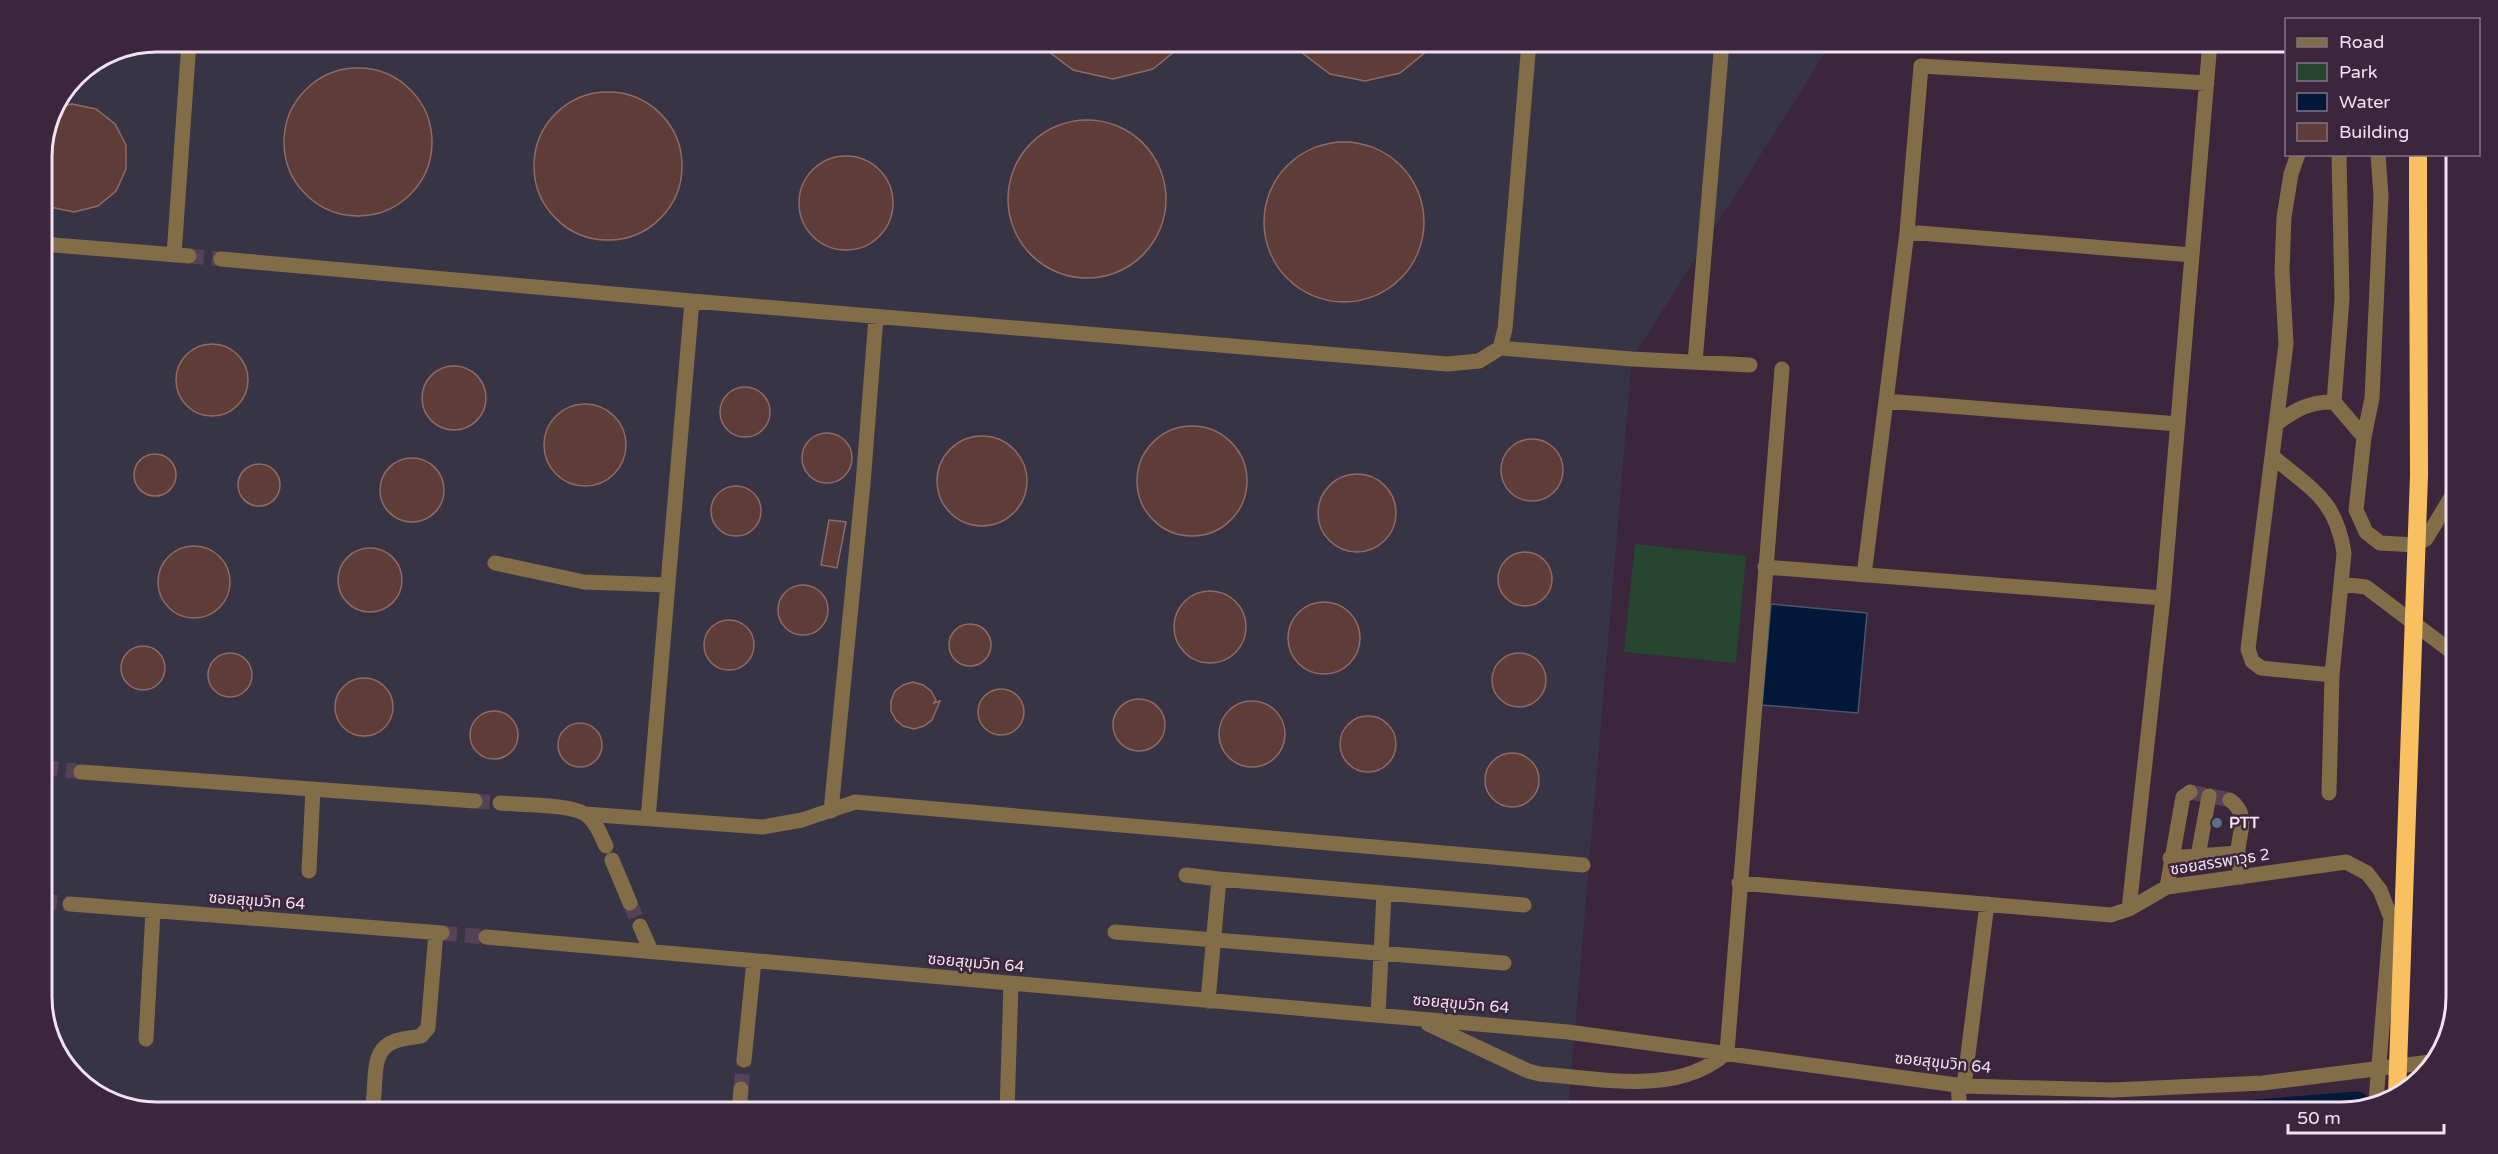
<svg xmlns="http://www.w3.org/2000/svg" width="2498" height="1154" font-family="'Varela Round','Noto Sans Thai',sans-serif">
<style>
.industrial{fill:#363445}
.green{fill:#264631}
.water{fill:#011838;stroke:#495570;stroke-width:1.5}
.lines{fill:none;stroke-linecap:round;stroke-linejoin:round}
.canal{stroke:#011838;stroke-width:21}
.building{fill:#5e3c37;stroke:#906b65;stroke-width:1.5}
.minor-tunnel{stroke:#564257;stroke-width:15;stroke-dasharray:15 8;stroke-linecap:butt}
.minor{stroke:#836c48;stroke-width:15}
.highway{stroke:#f8c060;stroke-width:18}
.minor-bridge{stroke:#836c48;stroke-width:15}
.highway-bridge{stroke:#f8c060;stroke-width:18}
.service-dot{fill:#5c6f8a;stroke:#3b263c;stroke-width:2}
.labels{text-anchor:middle;dominant-baseline:central;stroke-width:5;stroke-linejoin:round;paint-order:stroke}
.poi-label{font-size:16px;font-weight:bold;fill:#f0e2f1;stroke:#3b263c;text-anchor:start}
.street-label{font-size:16px;fill:#f0e2f1;stroke:#3b263c}
.rim{fill:none;stroke:#f0e2f1;stroke-width:3}
</style>
<rect width="100%" height="100%" fill="#3b263c"/>
<path class="industrial" d="M 157,42 L 1832,42 L 1632,359 L 1568,1112 L 157,1112 L 113,1103 L 66,1067 L 42,1004 L 42,150 L 76,76 L 114,51 Z"/>
<path class="green" d="M 1635,544 L 1746,556 L 1736,663 L 1624,652 Z"/>
<path class="water" d="M 1771,604 L 1867,613 L 1858,713 L 1762,705 Z"/>
<g class="lines">
<path class="canal" d="M 2230,1112 L 2358,1102"/>
</g>
<path class="building" d="M 1036,42 L 1186,42 L 1153,69 L 1113,79 L 1073,70 Z
M 1288,42 L 1438,42 L 1400,73 L 1365,81 L 1330,74 Z
M284 142a74 74 0 1 1 148 0a74 74 0 1 1-148 0Z
M534 166a74 74 0 1 1 148 0a74 74 0 1 1-148 0Z
M 72,104 L 96,109 L 115,124 L 126,145 L 126,169 L 116,191 L 98,206 L 74,212 L 50,207 L 42,201 L 42,150 L 62,106 Z
M1008 199a79 79 0 1 1 158 0a79 79 0 1 1-158 0Z
M1264 222a80 80 0 1 1 160 0a80 80 0 1 1-160 0Z
M799 203a47 47 0 1 1 94 0a47 47 0 1 1-94 0Z
M176 380a36 36 0 1 1 72 0a36 36 0 1 1-72 0Z
M422 398a32 32 0 1 1 64 0a32 32 0 1 1-64 0Z
M720 412a25 25 0 1 1 50 0a25 25 0 1 1-50 0Z
M544 445a41 41 0 1 1 82 0a41 41 0 1 1-82 0Z
M1137 481a55 55 0 1 1 110 0a55 55 0 1 1-110 0Z
M802 458a25 25 0 1 1 50 0a25 25 0 1 1-50 0Z
M937 481a45 45 0 1 1 90 0a45 45 0 1 1-90 0Z
M1501 470a31 31 0 1 1 62 0a31 31 0 1 1-62 0Z
M134 475a21 21 0 1 1 42 0a21 21 0 1 1-42 0Z
M380 490a32 32 0 1 1 64 0a32 32 0 1 1-64 0Z
M238 485a21 21 0 1 1 42 0a21 21 0 1 1-42 0Z
M1318 513a39 39 0 1 1 78 0a39 39 0 1 1-78 0Z
M711 511a25 25 0 1 1 50 0a25 25 0 1 1-50 0Z
M 829,520 L 846,522 L 837,568 L 821,565 Z
M158 582a36 36 0 1 1 72 0a36 36 0 1 1-72 0Z
M338 580a32 32 0 1 1 64 0a32 32 0 1 1-64 0Z
M1498 579a27 27 0 1 1 54 0a27 27 0 1 1-54 0Z
M778 610a25 25 0 1 1 50 0a25 25 0 1 1-50 0Z
M1174 627a36 36 0 1 1 72 0a36 36 0 1 1-72 0Z
M1288 638a36 36 0 1 1 72 0a36 36 0 1 1-72 0Z
M704 645a25 25 0 1 1 50 0a25 25 0 1 1-50 0Z
M949 645a21 21 0 1 1 42 0a21 21 0 1 1-42 0Z
M121 668a22 22 0 1 1 44 0a22 22 0 1 1-44 0Z
M1492 680a27 27 0 1 1 54 0a27 27 0 1 1-54 0Z
M208 675a22 22 0 1 1 44 0a22 22 0 1 1-44 0Z
M335 707a29 29 0 1 1 58 0a29 29 0 1 1-58 0Z
M 913,682 L 923,685 L 931,691 L 936,700 L 934,703 L 940,701 L 932,720 L 924,726 L 914,729 L 903,726 L 896,720 L 891,711 L 891,701 L 895,691 L 903,685 Z
M978 712a23 23 0 1 1 46 0a23 23 0 1 1-46 0Z
M1113 725a26 26 0 1 1 52 0a26 26 0 1 1-52 0Z
M1219 734a33 33 0 1 1 66 0a33 33 0 1 1-66 0Z
M470 735a24 24 0 1 1 48 0a24 24 0 1 1-48 0Z
M1340 744a28 28 0 1 1 56 0a28 28 0 1 1-56 0Z
M558 745a22 22 0 1 1 44 0a22 22 0 1 1-44 0Z
M1485 780a27 27 0 1 1 54 0a27 27 0 1 1-54 0Z"/>
<g class="lines">
<path class="minor-tunnel" d="M 189,256 L 221,259
M 43,767 L 81,772
M 2190,792 L 2230,800
M 475,801 L 500,803
M 42,901 L 70,904
M 630,903 L 640,926
M 442,933 L 486,937
M 741,1089 L 744,1060"/>
<path class="minor" d="M 2339,154 L 2342,299 L 2334,402 L 2364,437 L 2356,510 L 2366,532 L 2380,543 L 2415,545 L 2426,539 L 2456,489
M 1907,232 L 1886,401 L 2178,424
M 42,244 L 189,256
M 174,255 L 189,42
M 2192,255 L 1907,232 L 1921,66 L 2207,83
M 221,259 L 692,301 L 1447,364 L 1479,361 L 1500,348 L 1632,359 L 1750,365
M 1500,348 L 1505,329 L 1529,42
M 1695,362 L 1722,42
M 2276,424 C 2295,410 2310,401 2334,402
M 2364,437 L 2372,398 L 2381,196 L 2378,154
M 2272,456 C 2311,489 2336,499 2344,553 L 2332,675 L 2261,668 L 2252,661 L 2248,649 L 2286,344 L 2282,271 L 2284,217 L 2291,174 L 2298,154
M 495,563 L 584,582 L 668,585
M 1765,567 L 2163,598
M 1864,575 L 1886,401
M 2341,584 L 2366,587 L 2456,655
M 42,767 L 43,767
M 81,772 L 475,801
M 2329,793 L 2332,675
M 2230,800 C 2251,816 2238,832 2238,853 C 2238,861 2240,869 2241,877
M 500,803 C 521,805 569,804 585,814 C 596,821 601,836 606,846
M 831,811 L 863,484 L 876,317
M 585,814 L 762,827 L 802,820 L 855,802 L 1583,865
M 648,819 L 692,301
M 2198,856 L 2209,796
M 2170,858 L 2238,853
M 612,860 L 630,903
M 309,871 L 313,789
M 1186,875 L 1219,879 L 1208,1001
M 1219,879 L 1524,905
M 1739,883 L 2111,915 L 2129,909 L 2167,887 L 2346,862 L 2367,873 L 2380,890 L 2391,918 L 2376,1101
M 2167,887 L 2183,797 L 2190,792
M 70,904 L 442,933
M 2129,909 L 2163,598 L 2210,42
M 640,926 L 651,951
M 1115,932 L 1504,963
M 486,937 L 1568,1032 L 1964,1086 L 2113,1090
M 1378,1015 L 1384,893
M 1428,1024 L 1528,1071 L 1540,1074 C 1599,1078 1679,1097 1727,1052 L 1782,369
M 146,1039 L 153,911
M 744,1060 L 754,961
M 1958,1085 L 1960,1112
M 1964,1086 L 1987,904
M 371,1112 C 379,1091 367,1052 393,1042 C 401,1038 412,1038 421,1036 L 428,1028 L 436,933
M 739,1112 L 741,1089
M 1007,1112 L 1011,984"/>
<path class="highway" d="M 2418,191 L 2418,154
M 2455,1001 L 2456,934"/>
<path class="minor-bridge" d="M 2113,1090 L 2263,1083 L 2430,1062"/>
<path class="highway-bridge" d="M 2397,1095 L 2419,475 L 2418,191"/>
</g>
<circle class="service-dot" cx="2217" cy="823" r="6"/>
<g class="labels">
<g class="poi-label">
<text x="2229" y="823">PTT</text>
</g>
<g class="street-label">
<text transform="translate(2220 862) rotate(-9)">ซอยสรรพาวุธ 2</text>
<text transform="translate(257 901) rotate(4)">ซอยสุขุมวิท 64</text>
<text transform="translate(976 963) rotate(5)">ซอยสุขุมวิท 64</text>
<text transform="translate(1461 1004) rotate(5)">ซอยสุขุมวิท 64</text>
<text transform="translate(1943 1063) rotate(6)">ซอยสุขุมวิท 64</text>
</g>
</g>
<path d="M0 0H2498V1154H0ZM157 52H2341A105 105 0 0 1 2446 157V997A105 105 0 0 1 2341 1102H157A105 105 0 0 1 52 997V157A105 105 0 0 1 157 52Z" fill="#3b263c" fill-rule="evenodd"/>
<path class="rim" d="M157 52H2341A105 105 0 0 1 2446 157V997A105 105 0 0 1 2341 1102H157A105 105 0 0 1 52 997V157A105 105 0 0 1 157 52Z"/>
<rect x="2285" y="18" width="195" height="138" fill="#3b263c" stroke="#837184" stroke-width="1.5"/>
<rect x="2297" y="38" width="30" height="9" fill="#836c48" stroke="#837184" stroke-width="1.5"/>
<text x="2339" y="48" font-size="18" fill="#f0e2f1">Road</text>
<rect x="2297" y="63" width="30" height="18" fill="#264631" stroke="#837184" stroke-width="1.5"/>
<text x="2339" y="78" font-size="18" fill="#f0e2f1">Park</text>
<rect x="2297" y="93" width="30" height="18" fill="#011838" stroke="#837184" stroke-width="1.5"/>
<text x="2339" y="108" font-size="18" fill="#f0e2f1">Water</text>
<rect x="2297" y="123" width="30" height="18" fill="#5e3c37" stroke="#837184" stroke-width="1.5"/>
<text x="2339" y="138" font-size="18" fill="#f0e2f1">Building</text>
<path d="M2288 1124v9h156v-9" fill="none" stroke="#f0e2f1" stroke-width="3"/>
<text x="2297" y="1124" font-size="18" fill="#f0e2f1" stroke="#3b263c" stroke-width="4.5" paint-order="stroke">50 m</text>
</svg>
